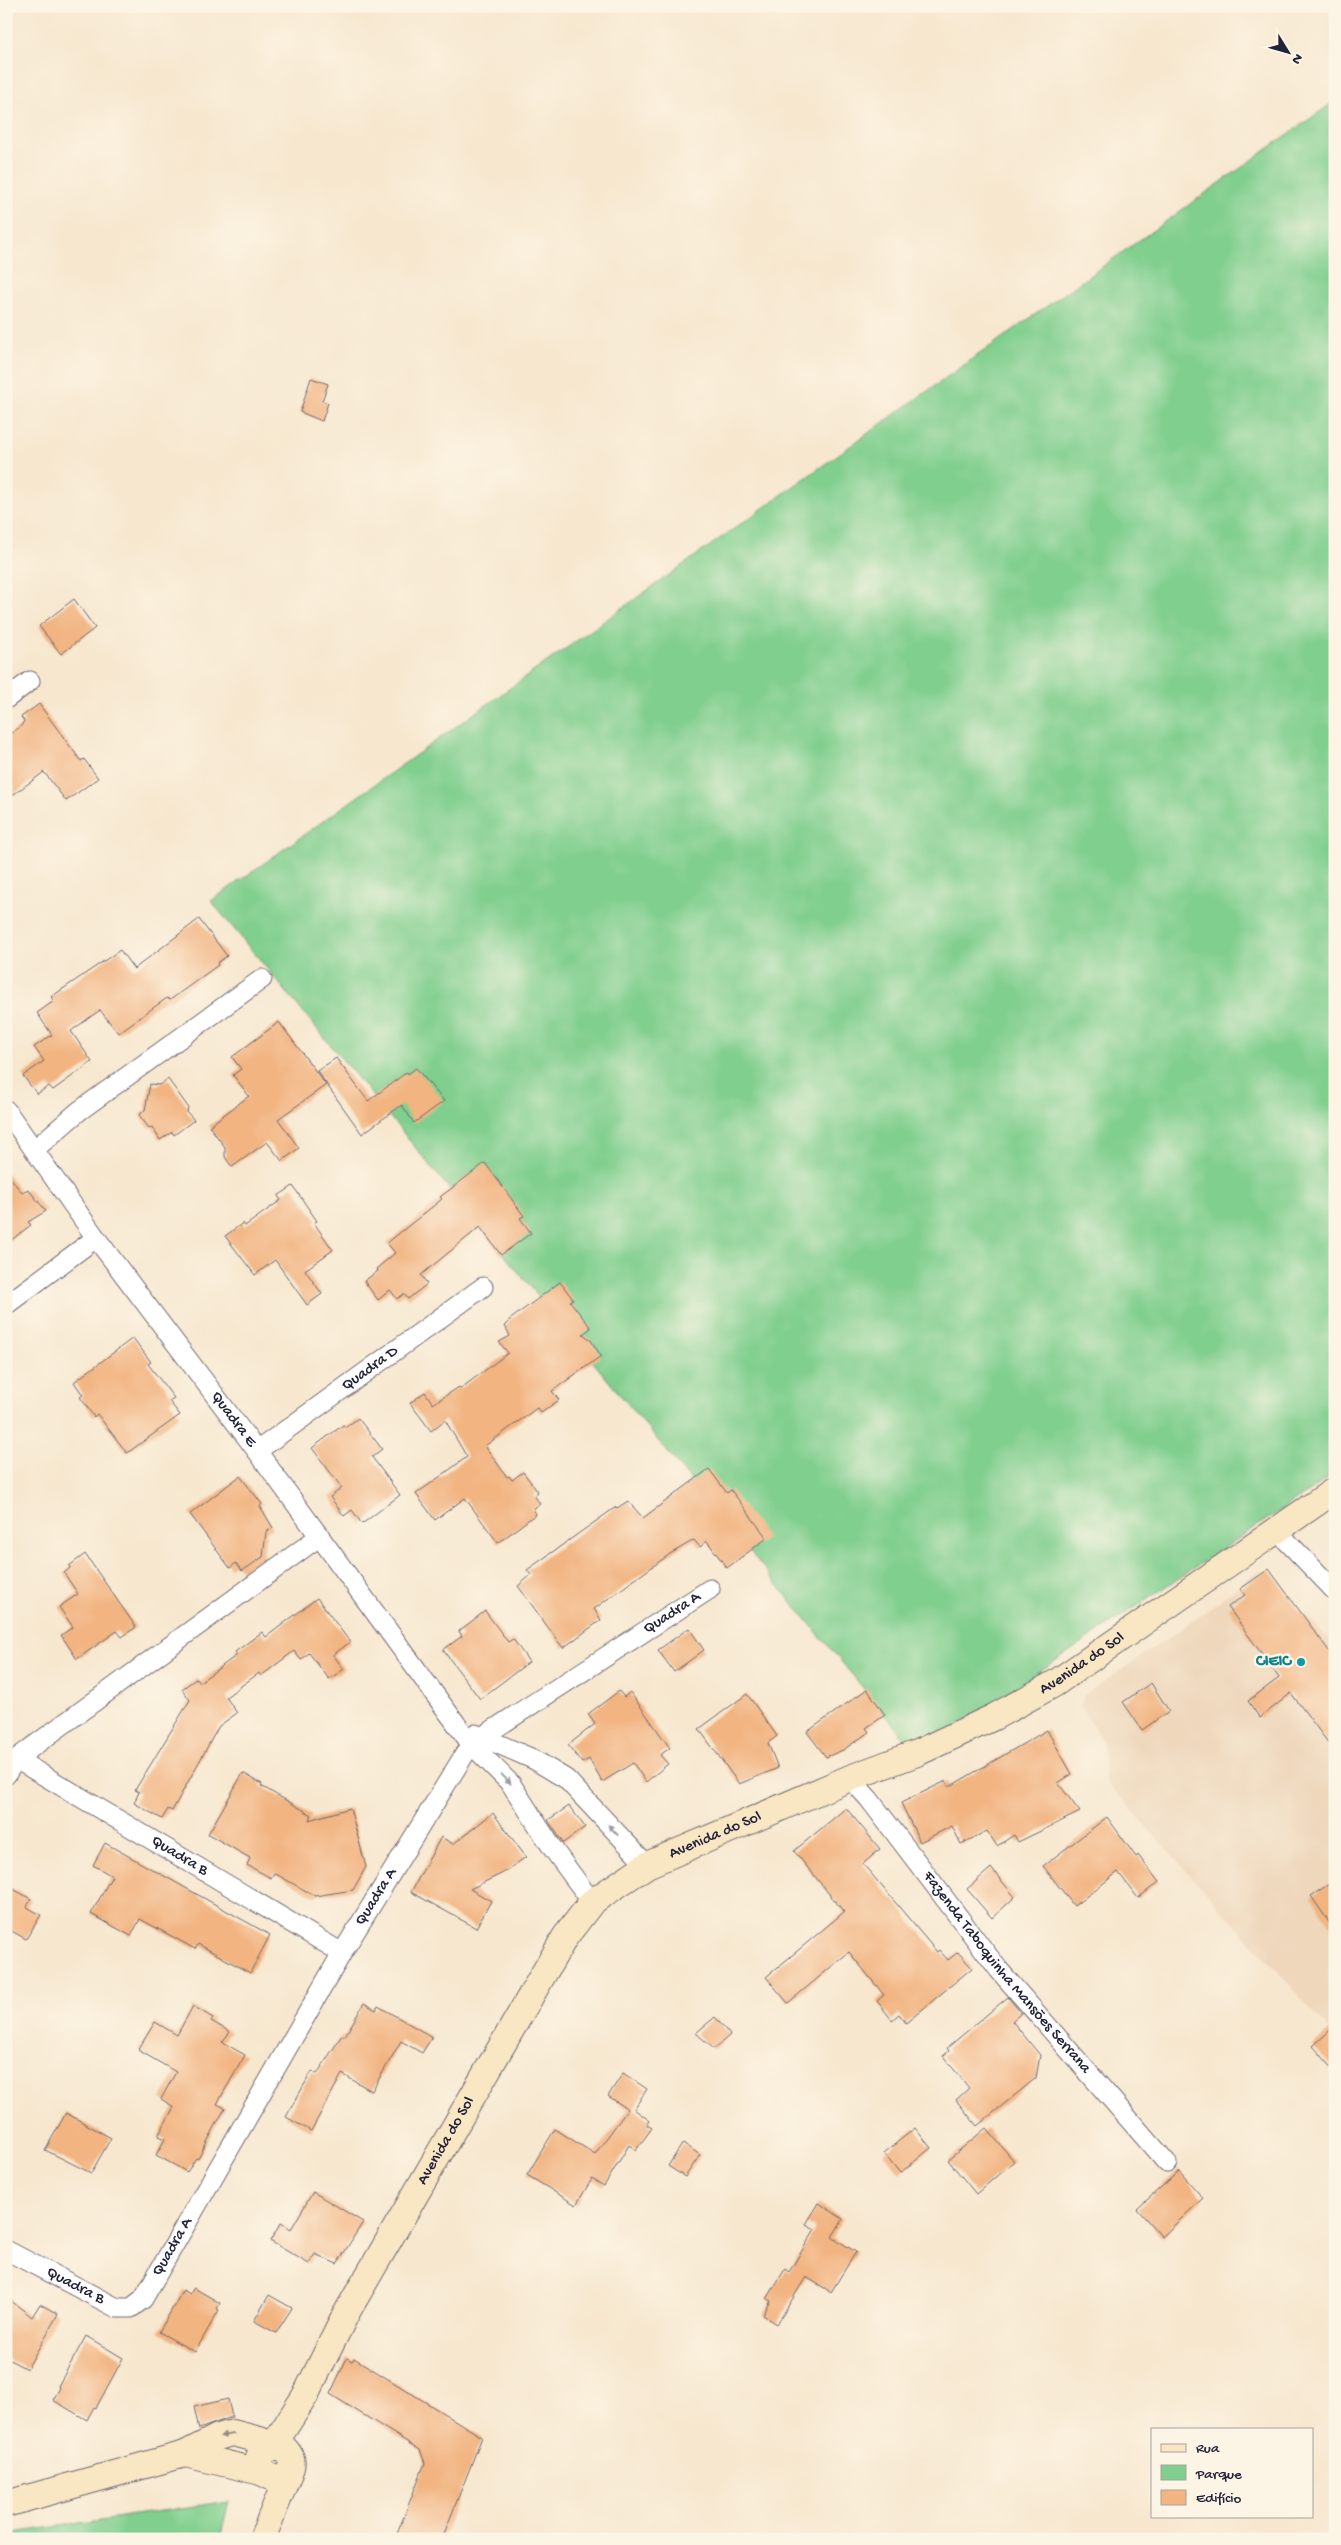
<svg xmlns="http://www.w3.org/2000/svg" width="1341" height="2545" font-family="'Gochi Hand',sans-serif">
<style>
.built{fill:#eed7bb}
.green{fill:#81cf8f;stroke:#527865}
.building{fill:#f2b481}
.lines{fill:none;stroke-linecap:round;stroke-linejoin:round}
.street-casing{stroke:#6d676f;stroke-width:21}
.secondary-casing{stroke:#6d676f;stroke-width:28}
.street{stroke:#fff;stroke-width:19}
.secondary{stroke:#f9e7c3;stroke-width:26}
.oneway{fill:#9c9ca7}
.oneway2{fill:#988e86}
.culture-dot{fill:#0f9aa8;stroke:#fcf5e5;stroke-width:2}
.labels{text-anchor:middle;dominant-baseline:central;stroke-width:5;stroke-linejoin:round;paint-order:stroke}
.street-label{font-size:16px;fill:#22223b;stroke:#fcf5e5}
.culture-label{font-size:16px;font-weight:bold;fill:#0d838f;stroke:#fcf5e5;text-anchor:end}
</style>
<rect width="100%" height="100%" fill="#fcf5e5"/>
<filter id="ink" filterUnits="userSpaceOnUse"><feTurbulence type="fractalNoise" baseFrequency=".02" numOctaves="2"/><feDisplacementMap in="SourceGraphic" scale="10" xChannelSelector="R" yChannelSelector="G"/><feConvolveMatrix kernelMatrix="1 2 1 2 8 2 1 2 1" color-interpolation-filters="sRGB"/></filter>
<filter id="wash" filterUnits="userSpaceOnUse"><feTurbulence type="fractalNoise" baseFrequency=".0096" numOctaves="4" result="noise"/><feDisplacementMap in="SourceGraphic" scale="20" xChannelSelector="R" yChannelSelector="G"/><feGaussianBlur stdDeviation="1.12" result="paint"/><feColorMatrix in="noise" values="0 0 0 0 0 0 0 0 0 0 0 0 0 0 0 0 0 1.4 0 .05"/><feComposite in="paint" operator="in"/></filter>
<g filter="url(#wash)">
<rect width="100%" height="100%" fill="#f7e7cf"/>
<path class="built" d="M 1259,1570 L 1335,1645 L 1335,2036 L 1105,1780 L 1103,1742 L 1080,1706 L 1084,1695 L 1189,1624 Z"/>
<path class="green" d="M 1335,101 L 1335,1474 L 917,1753 L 211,901 Z
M 229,2501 L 220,2539 L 6,2539 L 6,2534 Z"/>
<g id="blocks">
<path class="building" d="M 311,378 L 328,384 L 322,401 L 328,403 L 322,421 L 300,412 Z
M 74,599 L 95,628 L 61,654 L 39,626 Z
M 39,704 L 81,761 L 84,759 L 98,778 L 66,801 L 44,772 L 6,800 L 6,737 L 21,726 L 24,721 L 21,717 Z
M 199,919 L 227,956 L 217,963 L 218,965 L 170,1000 L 167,998 L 118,1033 L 100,1010 L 71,1031 L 92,1062 L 53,1090 L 49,1086 L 37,1094 L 23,1076 L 44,1061 L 34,1047 L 52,1035 L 37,1013 L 54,1001 L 51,997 L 120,950 L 134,969 Z
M 279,1022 L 326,1085 L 278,1119 L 299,1148 L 282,1161 L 267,1142 L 232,1167 L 225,1157 L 225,1147 L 209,1126 L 249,1096 L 233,1075 L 241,1069 L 232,1057 Z
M 336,1058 L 368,1101 L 407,1072 L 408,1074 L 416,1068 L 444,1101 L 414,1123 L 402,1105 L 362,1134 L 317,1071 Z
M 168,1079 L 188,1107 L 187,1112 L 194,1120 L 174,1135 L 172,1132 L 160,1140 L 152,1127 L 149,1128 L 139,1115 L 145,1110 L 150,1084 L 159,1085 Z
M 485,1163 L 524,1216 L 520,1218 L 531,1233 L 501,1255 L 480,1227 L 421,1275 L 427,1284 L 408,1299 L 404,1294 L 397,1299 L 390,1290 L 378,1300 L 364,1281 L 378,1271 L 376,1269 L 395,1253 L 387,1243 L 442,1199 L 440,1197 Z
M 6,1172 L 22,1193 L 28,1189 L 46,1211 L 28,1222 L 31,1225 L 6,1244 Z
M 293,1186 L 317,1221 L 314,1223 L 333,1250 L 305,1270 L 322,1294 L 307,1305 L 275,1260 L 255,1275 L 225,1236 L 243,1223 L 245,1226 L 281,1200 L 278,1196 Z
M 560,1282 L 573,1299 L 570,1301 L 591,1328 L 583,1334 L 590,1339 L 601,1356 L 552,1391 L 559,1400 L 541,1413 L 537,1408 L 485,1446 L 507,1477 L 509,1476 L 512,1480 L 523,1472 L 538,1492 L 534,1495 L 540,1504 L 533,1509 L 536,1514 L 498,1543 L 465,1498 L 435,1520 L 416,1494 L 467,1457 L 445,1420 L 431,1431 L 410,1403 L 425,1392 L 433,1404 L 459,1387 L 460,1389 L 508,1353 L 499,1342 L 510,1336 L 505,1326 L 509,1322 L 508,1321 Z
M 133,1338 L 151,1362 L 148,1364 L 174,1398 L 169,1401 L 180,1415 L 127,1453 L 97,1414 L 94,1417 L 80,1397 L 83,1395 L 74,1382 Z
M 358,1418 L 382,1449 L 372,1457 L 400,1495 L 362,1524 L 352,1510 L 344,1516 L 330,1497 L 342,1488 L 312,1448 L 343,1425 L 346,1427 Z
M 709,1469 L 727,1493 L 731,1490 L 767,1538 L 727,1568 L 707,1541 L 700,1547 L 694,1540 L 670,1554 L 594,1609 L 601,1620 L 563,1648 L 518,1586 L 531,1575 L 527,1570 L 616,1507 L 617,1508 L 628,1501 L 643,1518 Z
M 240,1476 L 262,1504 L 260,1506 L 273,1528 L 266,1532 L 263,1557 L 242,1571 L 236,1563 L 230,1568 L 190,1514 Z
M 85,1554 L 136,1627 L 122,1637 L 117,1631 L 77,1659 L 61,1635 L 73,1627 L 59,1607 L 78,1594 L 64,1573 L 70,1568 L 69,1566 Z
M 1269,1569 L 1335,1659 L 1335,1752 L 1291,1693 L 1260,1718 L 1248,1701 L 1279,1678 L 1228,1607 L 1245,1595 L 1240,1589 Z
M 317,1598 L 350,1642 L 333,1655 L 344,1669 L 329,1679 L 309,1653 L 301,1660 L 294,1651 L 261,1676 L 259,1673 L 226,1697 L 237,1713 L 219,1726 L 172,1811 L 168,1809 L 162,1819 L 134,1803 L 139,1792 L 135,1790 L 190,1700 L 182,1689 L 197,1678 L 200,1682 L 237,1655 L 235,1652 L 262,1632 L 266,1637 Z
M 485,1611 L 508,1642 L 513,1639 L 529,1662 L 480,1699 L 443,1650 L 462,1636 L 459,1631 Z
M 689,1628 L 704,1650 L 674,1672 L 658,1650 Z
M 1151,1683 L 1169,1711 L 1142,1730 L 1123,1702 Z
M 867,1689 L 885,1715 L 866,1728 L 869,1732 L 843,1750 L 826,1757 L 807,1732 Z
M 619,1691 L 624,1697 L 630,1692 L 670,1748 L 660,1755 L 668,1764 L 646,1782 L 633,1763 L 602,1782 L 589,1759 L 582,1763 L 568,1745 L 595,1724 L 588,1714 Z
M 747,1694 L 777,1736 L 768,1743 L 778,1768 L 739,1784 L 699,1729 Z
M 1047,1730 L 1072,1774 L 1058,1783 L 1080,1812 L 1018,1842 L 1014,1835 L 997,1846 L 987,1831 L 961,1844 L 952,1826 L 920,1842 L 901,1803 L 946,1781 L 949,1787 Z
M 243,1773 L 262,1784 L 261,1786 L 312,1815 L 309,1820 L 350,1808 L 366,1867 L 353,1890 L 315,1896 L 274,1873 L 271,1878 L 247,1865 L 250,1858 L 208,1834 Z
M 569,1806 L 585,1827 L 563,1843 L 548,1820 Z
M 846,1808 L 880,1849 L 863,1864 L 937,1952 L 939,1950 L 948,1960 L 958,1952 L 972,1968 L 906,2023 L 899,2014 L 892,2020 L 877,2001 L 884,1995 L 849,1952 L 788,2003 L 766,1977 L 844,1912 L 794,1851 Z
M 493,1813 L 526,1857 L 503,1873 L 470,1889 L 491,1901 L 476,1928 L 411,1892 L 441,1837 L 453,1844 Z
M 1107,1817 L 1136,1857 L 1138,1855 L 1159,1882 L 1138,1898 L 1118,1872 L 1074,1906 L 1043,1866 Z
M 105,1843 L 270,1935 L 250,1973 L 198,1944 L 195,1949 L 140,1919 L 131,1936 L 91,1914 L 112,1876 L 93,1865 Z
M 991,1868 L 1015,1897 L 992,1918 L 967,1889 Z
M 1335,1880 L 1335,1931 L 1311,1896 Z
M 6,1885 L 31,1899 L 27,1907 L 41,1915 L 26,1939 L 6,1928 Z
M 1008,1997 L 1021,2013 L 1012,2021 L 1040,2055 L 1036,2078 L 977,2126 L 956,2100 L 969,2088 L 943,2056 L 949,2051 L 947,2048 Z
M 364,2003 L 376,2010 L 378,2006 L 432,2037 L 422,2053 L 401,2041 L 372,2091 L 342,2074 L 311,2131 L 286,2117 L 312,2071 L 317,2074 L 342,2035 L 345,2036 Z
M 193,2006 L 213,2018 L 211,2021 L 230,2032 L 222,2042 L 245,2055 L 217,2104 L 225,2108 L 198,2159 L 196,2158 L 187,2172 L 156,2155 L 165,2139 L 158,2136 L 174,2107 L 161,2099 L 176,2072 L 138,2050 L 155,2022 L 177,2035 Z
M 715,2017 L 730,2035 L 714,2049 L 696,2033 Z
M 1335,2026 L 1335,2071 L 1313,2046 Z
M 623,2073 L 647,2089 L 634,2109 L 650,2121 L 647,2125 L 652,2128 L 636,2150 L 629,2145 L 604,2186 L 592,2179 L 576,2205 L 527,2175 L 555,2129 L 595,2154 L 628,2109 L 608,2096 Z
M 66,2113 L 111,2138 L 91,2173 L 45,2150 Z
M 915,2128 L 931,2148 L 900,2173 L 884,2153 Z
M 986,2128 L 1014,2161 L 976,2194 L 948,2160 Z
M 683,2143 L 700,2155 L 685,2177 L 668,2166 Z
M 1179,2171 L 1203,2198 L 1162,2237 L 1137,2209 Z
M 313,2192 L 363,2222 L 337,2264 L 315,2254 L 309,2264 L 270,2241 L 281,2223 L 291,2229 Z
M 819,2203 L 843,2219 L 832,2237 L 856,2252 L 831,2292 L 806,2277 L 777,2324 L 763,2315 L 771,2301 L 767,2299 L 785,2269 L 789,2272 L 815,2229 L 806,2224 Z
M 194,2288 L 220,2303 L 217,2309 L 219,2310 L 195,2352 L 159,2332 L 183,2290 L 190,2294 Z
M 269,2295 L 292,2308 L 276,2333 L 254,2321 Z
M 6,2297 L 32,2317 L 40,2304 L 58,2314 L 27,2369 L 6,2358 Z
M 86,2336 L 123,2358 L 96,2408 L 94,2407 L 87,2420 L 53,2400 L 60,2388 L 58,2386 Z
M 347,2358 L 352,2361 L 354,2358 L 482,2437 L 442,2539 L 395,2539 L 425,2463 L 420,2450 L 330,2394 Z
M 228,2399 L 232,2417 L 199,2429 L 194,2407 Z"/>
</g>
</g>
<g filter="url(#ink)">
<use href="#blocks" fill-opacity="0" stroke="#6d676f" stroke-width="1"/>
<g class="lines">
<defs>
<g id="street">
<path d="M 6,699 L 30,681"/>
<path id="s1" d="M 6,1110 L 96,1238 L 257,1451 L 471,1744 L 511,1784 L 553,1849 L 592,1902"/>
<path d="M 35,1149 L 79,1111 L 262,979"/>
<path d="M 6,1305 L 96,1238"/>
<path id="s2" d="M 257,1451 L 483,1287"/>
<path d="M 1276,1530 L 1335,1591"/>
<path d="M 475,1734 L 533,1759 L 566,1779 L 647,1865"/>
<path id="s3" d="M 16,1759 L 342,1953"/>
<path d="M 6,1775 L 16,1759 L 320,1536"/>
<path id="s4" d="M 850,1778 L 869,1799 L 999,1970 L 1167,2163"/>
<path id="s5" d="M 6,2250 L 117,2308 L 131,2308 L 143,2299 L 342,1953 L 471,1744 L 710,1589"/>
</g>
<g id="secondary">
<path id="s6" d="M 273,2446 L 305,2396 L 347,2312 L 565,1937 L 592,1902 L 647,1865 L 850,1778 L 917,1753 L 994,1717 L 1054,1684 L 1335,1490"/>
<path d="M 185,2454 L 261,2472"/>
<path d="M 6,2504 L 185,2454 L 218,2437 L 233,2433 L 260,2440 L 270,2447 L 285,2449 C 294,2458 294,2468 285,2477 L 275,2479 L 261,2472 L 259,2457 L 270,2447"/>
<path d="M 262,2539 L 289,2473"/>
</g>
</defs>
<use href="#street" class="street-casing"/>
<use href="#secondary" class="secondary-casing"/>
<use href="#street" class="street"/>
<use href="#secondary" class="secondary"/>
</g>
<defs><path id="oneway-solid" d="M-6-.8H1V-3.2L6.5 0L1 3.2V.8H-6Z" transform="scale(1.25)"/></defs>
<g class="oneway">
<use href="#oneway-solid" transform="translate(506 1779) rotate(46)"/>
<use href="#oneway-solid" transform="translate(613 1830) rotate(-133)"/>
</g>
<use class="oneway2" href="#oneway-solid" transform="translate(227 2435) rotate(170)"/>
</g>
<circle class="culture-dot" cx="1301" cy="1662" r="5"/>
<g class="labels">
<g class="street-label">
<text stroke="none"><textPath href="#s2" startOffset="140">Quadra D</textPath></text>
<text stroke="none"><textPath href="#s1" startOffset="384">Quadra E</textPath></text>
<text stroke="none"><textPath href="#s5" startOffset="1039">Quadra A</textPath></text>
<text stroke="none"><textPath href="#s6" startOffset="1178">Avenida do Sol</textPath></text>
<text stroke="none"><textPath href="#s6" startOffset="772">Avenida do Sol</textPath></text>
<text stroke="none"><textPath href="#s3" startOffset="190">Quadra B</textPath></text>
<text stroke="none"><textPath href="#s5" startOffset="619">Quadra A</textPath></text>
<text stroke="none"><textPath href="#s4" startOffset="250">Fazenda Taboquinha Mansões Serrana</textPath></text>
<text stroke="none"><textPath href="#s6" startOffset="351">Avenida do Sol</textPath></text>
<text stroke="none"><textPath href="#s5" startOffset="214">Quadra A</textPath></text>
<text stroke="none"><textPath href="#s5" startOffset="78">Quadra B</textPath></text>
</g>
<g class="culture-label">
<text x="1291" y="1662">CIEIC</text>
</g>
</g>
<rect width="1341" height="2545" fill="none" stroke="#fcf5e5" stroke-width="25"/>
<rect x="1151" y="2428" width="162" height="90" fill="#fcf5e5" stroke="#a5a1a1"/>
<rect x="1161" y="2444" width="25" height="8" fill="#f9e7c3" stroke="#a5a1a1"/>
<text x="1196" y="2452" font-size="15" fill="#22223b">Rua</text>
<rect x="1161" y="2465" width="25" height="15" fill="#81cf8f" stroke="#a5a1a1"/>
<text x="1196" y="2478" font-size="15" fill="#22223b">Parque</text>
<rect x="1161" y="2490" width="25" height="15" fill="#f2b481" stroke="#a5a1a1"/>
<text x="1196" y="2502" font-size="15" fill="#22223b">Edifício</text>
<g transform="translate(1288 52) rotate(127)" stroke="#fcf5e5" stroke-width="4" paint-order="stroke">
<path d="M0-4L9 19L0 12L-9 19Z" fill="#22223b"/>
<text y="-8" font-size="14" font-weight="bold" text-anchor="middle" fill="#22223b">N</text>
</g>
</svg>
